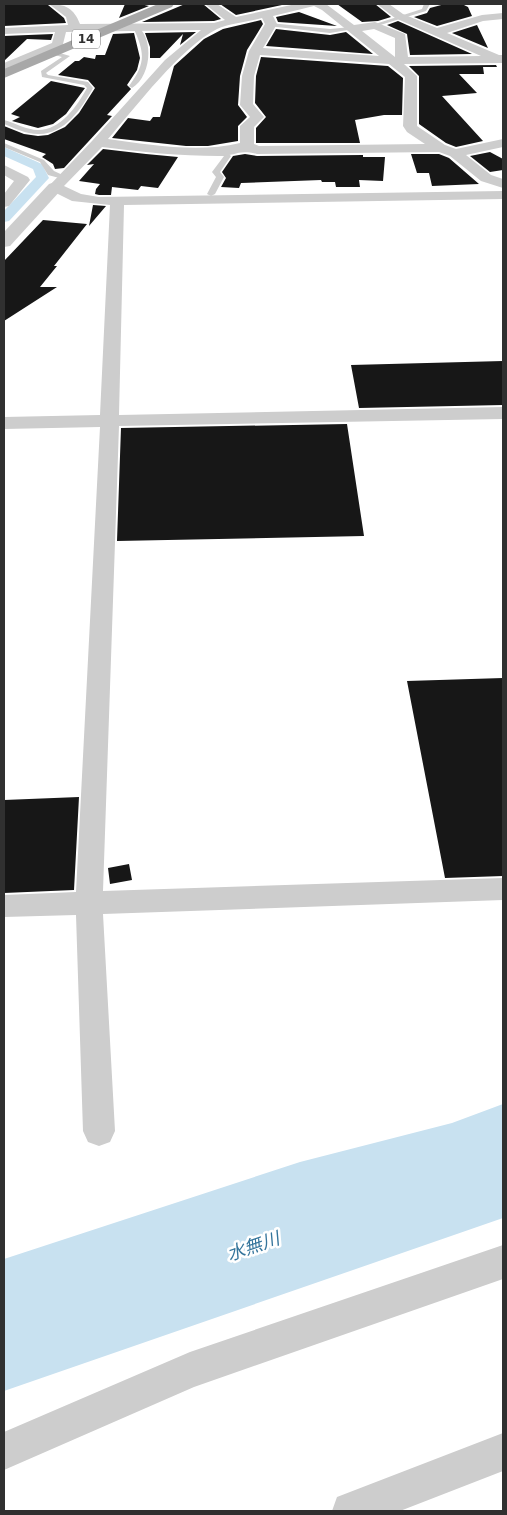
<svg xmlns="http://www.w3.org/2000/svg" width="507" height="1515" font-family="'DejaVu Sans','Noto Sans JP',sans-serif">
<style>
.water{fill:#c8e1f0}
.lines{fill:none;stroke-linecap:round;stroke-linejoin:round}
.canal{fill:#c8e1f0;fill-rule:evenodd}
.building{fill:#171717}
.service{fill:#cdcdcd;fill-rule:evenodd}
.minor{fill:#cdcdcd;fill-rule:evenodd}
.tertiary{fill:#cdcdcd;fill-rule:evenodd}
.primary{fill:#a8a8a8;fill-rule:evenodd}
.labels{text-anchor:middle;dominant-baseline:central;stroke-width:5;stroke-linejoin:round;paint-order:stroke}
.shield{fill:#fff;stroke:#6e6e6e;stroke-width:1}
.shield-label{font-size:12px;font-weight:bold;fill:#303030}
.near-water-label{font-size:18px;font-style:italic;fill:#35759c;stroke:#fff}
</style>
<rect width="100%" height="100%" fill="#fff"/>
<path class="water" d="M 503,1104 L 503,1218 L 4,1391 L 4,1259 L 300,1162 L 452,1123 Z"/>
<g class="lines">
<path class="canal" d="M 4,147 L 42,164 L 49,178 L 9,221 L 4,222 L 4,211 L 36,177 L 33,169 L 4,156 Z"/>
</g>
<path class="building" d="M 125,4 L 140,4 L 149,6 L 119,18 Z
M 185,4 L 203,4 L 221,19 L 214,21 L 142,22 Z
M 220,4 L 278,4 L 282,5 L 236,15 Z
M 337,4 L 375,4 L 391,17 L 378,21 L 362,22 Z
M 445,4 L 462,4 L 468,7 L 472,16 L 437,26 L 414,17 L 427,13 L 430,8 Z
M 4,5 L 48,5 L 64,18 L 66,23 L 4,26 Z
M 299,12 L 337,26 L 278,22 L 276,17 Z
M 261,20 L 263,24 L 247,50 L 240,76 L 238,105 L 247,117 L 238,126 L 238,141 L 208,146 L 186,146 L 112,138 L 128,118 L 150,121 L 153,117 L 160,117 L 174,66 L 204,39 L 223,29 Z
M 398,21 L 472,54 L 410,55 L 407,34 L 387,25 Z
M 477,25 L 488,48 L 452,33 Z
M 276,29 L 330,35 L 346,32 L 373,54 L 266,46 Z
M 196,32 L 180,45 L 183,34 L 160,58 L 150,58 L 150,47 L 145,33 Z
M 134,33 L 140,58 L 137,70 L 127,85 L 131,89 L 107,115 L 112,116 L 64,168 L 55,169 L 53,164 L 42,157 L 46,154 L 4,139 L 4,126 L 24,134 L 38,136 L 48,135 L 65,127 L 79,113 L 95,88 L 88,80 L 58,75 L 75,61 L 79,61 L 84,57 L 95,59 L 96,55 L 105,55 L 113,34 Z
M 53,34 L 51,40 L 27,39 L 4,61 L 4,36 Z
M 261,57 L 388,66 L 403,78 L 402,115 L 384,115 L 355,120 L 360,143 L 256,143 L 256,128 L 266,117 L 255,103 L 256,76 Z
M 496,65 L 497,67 L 483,67 L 484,74 L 459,74 L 477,93 L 442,96 L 483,141 L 456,147 L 446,143 L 419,124 L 419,76 L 409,66 Z
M 51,81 L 85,88 L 66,114 L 53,124 L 38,128 L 12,121 L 20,117 L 11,114 Z
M 103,149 L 146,154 L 178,157 L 158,188 L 141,186 L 138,190 L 112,187 L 111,195 L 99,195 L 95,194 L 96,189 L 100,184 L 79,181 L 94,164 L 87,165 Z
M 490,152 L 503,159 L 503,170 L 490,172 L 470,156 Z
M 245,154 L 257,156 L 363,155 L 363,157 L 385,157 L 383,181 L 359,180 L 360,187 L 336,187 L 335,182 L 322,182 L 321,180 L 241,183 L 239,188 L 221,187 L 226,178 L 222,172 L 233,156 Z
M 411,154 L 439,154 L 449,158 L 479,184 L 432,186 L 429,173 L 417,173 Z
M 93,205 L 106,206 L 89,226 Z
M 43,220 L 87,224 L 54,266 L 57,266 L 40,287 L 57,287 L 4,321 L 4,261 Z
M 503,361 L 503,405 L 359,408 L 351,365 Z
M 347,424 L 364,536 L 117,541 L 121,428 Z
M 503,678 L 503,876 L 445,878 L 407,681 Z
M 79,797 L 74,890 L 4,893 L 4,800 Z
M 129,864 L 132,880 L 110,884 L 108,868 Z"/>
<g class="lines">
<path class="service" d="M 424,4 L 430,4 L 426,11 L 377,26 L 372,25 L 422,9 Z
M 270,23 L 330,29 L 351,27 L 354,29 L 330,33 L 268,26 Z
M 136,25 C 155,38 151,77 132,88 L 129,86 C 146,63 145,53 133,27 Z
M 53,51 L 70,56 L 46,73 L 48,75 L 88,82 L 93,88 C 82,108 64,135 38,134 C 26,134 14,128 4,124 L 4,120 C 15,123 27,130 38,130 C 61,130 77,106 87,88 L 84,85 L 42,77 L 41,71 L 62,57 L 51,54 Z
M 4,143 L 44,160 L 54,171 L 67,177 L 63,179 L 48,175 L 40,162 L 4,147 Z
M 221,151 L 225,151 L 231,156 L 220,172 L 224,177 L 215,194 L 211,196 L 207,194 L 216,177 L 212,172 L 224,156 L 220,152 Z"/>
<path class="minor" d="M 49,4 C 65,4 74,8 80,24 L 214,23 L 225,20 L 205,4 L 217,4 L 236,17 L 296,4 L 326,4 L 354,25 L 375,22 L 405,34 L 408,57 L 481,56 L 395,18 L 377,4 L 389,4 L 403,14 L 437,28 L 482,15 L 503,13 L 503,19 L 483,21 L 447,33 L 499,55 L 503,55 L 503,63 L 404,64 L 417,76 L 417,126 L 445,145 L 456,149 L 503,139 L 503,147 L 466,155 L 491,175 L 503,179 L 503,188 L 481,181 L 450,156 L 439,152 L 257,154 C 238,149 236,156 219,156 C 180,156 141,152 102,147 L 64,186 L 81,194 L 99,197 L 503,191 L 503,199 L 124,205 L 119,415 L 503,407 L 503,419 L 119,426 L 103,891 L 503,878 L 503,900 L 103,914 L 115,1131 L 110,1142 L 99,1146 L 88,1142 L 83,1131 L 76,915 L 4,917 L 4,895 L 76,892 L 100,427 L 4,429 L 4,417 L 100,415 L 110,205 L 72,201 L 50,190 L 48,187 L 92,141 L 165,60 L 201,30 L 66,32 L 62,48 L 4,71 L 4,63 L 52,43 L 55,32 L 4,34 L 4,28 L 68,25 L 66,17 ZM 314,6 L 322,10 L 379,56 L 263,48 L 277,24 L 273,16 ZM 262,18 L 265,24 L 249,51 L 242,76 L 240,105 L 250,117 L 240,126 L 240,143 C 199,153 150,145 108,139 C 136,107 180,48 217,29 C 230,23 248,22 262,18 ZM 374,29 L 395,38 L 395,57 L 362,31 ZM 260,55 L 389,64 L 405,77 L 403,126 L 407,132 L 425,144 L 259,146 L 254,144 L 254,127 L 264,117 L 253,104 L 254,76 Z
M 4,165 L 28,177 L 30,180 L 9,206 L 4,207 L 4,194 L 14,181 L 4,175 Z
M 503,1245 L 503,1279 L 194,1387 L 4,1470 L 4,1432 L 190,1352 Z
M 503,1433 L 503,1471 L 400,1511 L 332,1511 L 337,1497 Z"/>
<path class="tertiary" d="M 55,182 L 61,184 L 63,187 L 61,190 L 10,246 L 4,247 L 4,232 L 49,184 Z"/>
<path class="primary" d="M 158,4 L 174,4 L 172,7 L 4,78 L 4,69 Z"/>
</g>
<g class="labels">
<rect class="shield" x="72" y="29.5" width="28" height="19" rx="4"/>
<g class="shield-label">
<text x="86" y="39">14</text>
</g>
<g class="near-water-label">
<text transform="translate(253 1246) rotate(-19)">水無川</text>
</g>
</g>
<rect width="507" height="1515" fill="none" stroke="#303030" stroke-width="10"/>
</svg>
